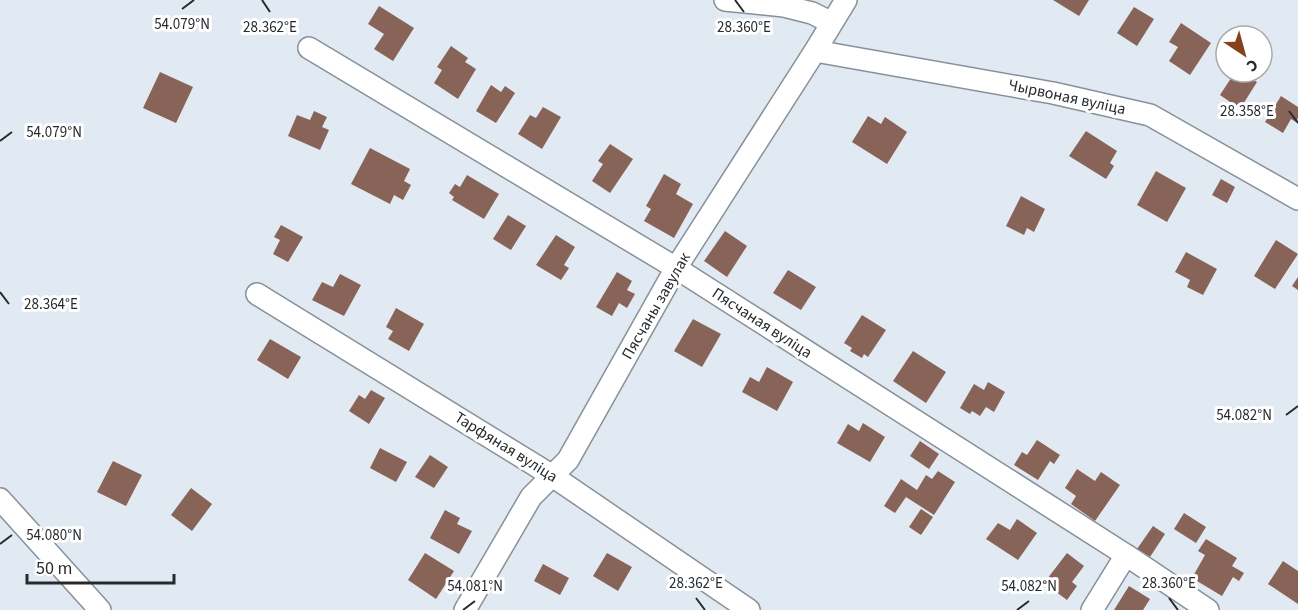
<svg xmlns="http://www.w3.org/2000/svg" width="1298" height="610" font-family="'Source Sans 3',sans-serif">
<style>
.building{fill:#886358}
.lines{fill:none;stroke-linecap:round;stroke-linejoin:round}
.minor-casing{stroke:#889199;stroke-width:24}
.minor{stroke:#fff;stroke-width:21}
.ticks{fill:none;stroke:#272a2d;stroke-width:2}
.labels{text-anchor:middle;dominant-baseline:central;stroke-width:6;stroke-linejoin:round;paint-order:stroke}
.street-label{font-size:16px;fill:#272a2d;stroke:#fff}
.ticks-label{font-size:15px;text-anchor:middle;fill:#272a2d;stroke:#fff;stroke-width:6;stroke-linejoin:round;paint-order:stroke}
</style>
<rect width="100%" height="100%" fill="#e1eaf3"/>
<path class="building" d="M 1053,0 L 1089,0 L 1079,16 Z
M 379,6 L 414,28 L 393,61 L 374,49 L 384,34 L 368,24 Z
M 1134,7 L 1154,19 L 1137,46 L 1117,33 Z
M 1181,23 L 1211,43 L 1190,75 L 1169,61 L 1178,47 L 1169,42 Z
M 451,46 L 468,58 L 465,62 L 476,69 L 458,99 L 434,83 L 442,70 L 437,67 Z
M 160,72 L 193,87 L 176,123 L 143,108 Z
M 1235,72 L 1254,72 L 1250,78 L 1257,82 L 1240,109 L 1220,95 Z
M 491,85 L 501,92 L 505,86 L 515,93 L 496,123 L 476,111 Z
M 1281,96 L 1298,107 L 1298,118 L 1296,122 L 1291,119 L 1283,133 L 1265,122 Z
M 543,107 L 561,117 L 542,149 L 518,134 L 530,115 L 536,118 Z
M 314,111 L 327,117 L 322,127 L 329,130 L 320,150 L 288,136 L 297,115 L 310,120 Z
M 868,116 L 881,124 L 885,117 L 907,132 L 887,164 L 852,142 Z
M 1086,131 L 1117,151 L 1110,163 L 1114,166 L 1106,179 L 1069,156 Z
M 610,144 L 633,159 L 610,193 L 592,181 L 603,164 L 598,161 Z
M 370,148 L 410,169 L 404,181 L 411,185 L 403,200 L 394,195 L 390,204 L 351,184 Z
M 1156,171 L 1186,188 L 1167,222 L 1137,205 Z
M 664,174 L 681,184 L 676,194 L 693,204 L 674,238 L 644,221 L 651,209 L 646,206 Z
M 467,175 L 499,194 L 484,219 L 452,200 L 454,197 L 449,193 L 455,184 L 460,187 Z
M 1221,179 L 1235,187 L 1227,203 L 1212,195 Z
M 1021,196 L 1045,209 L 1034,232 L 1027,228 L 1024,235 L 1006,226 Z
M 508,215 L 526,226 L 511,250 L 493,239 Z
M 281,225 L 303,237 L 288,262 L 273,254 L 280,240 L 274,237 Z
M 725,231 L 747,246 L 727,277 L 704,261 Z
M 556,235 L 575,247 L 564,265 L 569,268 L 561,280 L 536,265 Z
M 1276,240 L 1298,254 L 1275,289 L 1254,276 Z
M 1186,252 L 1217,269 L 1203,295 L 1187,287 L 1190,280 L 1175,272 Z
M 788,270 L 816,287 L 801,310 L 773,293 Z
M 617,272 L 632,281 L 627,290 L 635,294 L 627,308 L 619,303 L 612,316 L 596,307 Z
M 340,274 L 361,285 L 344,316 L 312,300 L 322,282 L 333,287 Z
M 1298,277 L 1298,290 L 1292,286 Z
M 396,308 L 424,324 L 409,351 L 388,339 L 393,331 L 386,327 Z
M 862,315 L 886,330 L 868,357 L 864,354 L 862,358 L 850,351 L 852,348 L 844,343 Z
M 693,319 L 721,334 L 702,367 L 674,351 Z
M 270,339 L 301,357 L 288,379 L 257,360 Z
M 913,351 L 946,372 L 926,403 L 893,381 Z
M 767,367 L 793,382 L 777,411 L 742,392 L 750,377 L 759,382 Z
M 988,382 L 1005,392 L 994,412 L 986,407 L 980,416 L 972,411 L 970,414 L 960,408 L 974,384 L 984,390 Z
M 371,390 L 385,398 L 369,424 L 349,411 L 359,395 L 365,399 Z
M 863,423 L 885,437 L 870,462 L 837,443 L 848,424 L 859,431 Z
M 1037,440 L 1060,455 L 1054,464 L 1050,461 L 1038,480 L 1014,465 L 1022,452 L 1027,455 Z
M 920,441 L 939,454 L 929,469 L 910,456 Z
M 380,448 L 407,462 L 396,482 L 370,468 Z
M 430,455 L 448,467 L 434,488 L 415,477 Z
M 113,461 L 142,475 L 126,506 L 97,492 Z
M 1077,469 L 1095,481 L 1101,472 L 1120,485 L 1095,521 L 1071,504 L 1076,496 L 1065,488 Z
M 938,471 L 955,482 L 934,515 L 906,497 L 895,513 L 884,506 L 901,479 L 917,490 L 926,475 L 932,479 Z
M 191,488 L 212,504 L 192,531 L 171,515 Z
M 921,509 L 933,517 L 921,535 L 909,527 Z
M 445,510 L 460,518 L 457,524 L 472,531 L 459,554 L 430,538 Z
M 1184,513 L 1206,527 L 1196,543 L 1174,529 Z
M 1017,519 L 1037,533 L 1018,560 L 986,539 L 998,523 L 1010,530 Z
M 1153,526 L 1165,534 L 1150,557 L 1137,549 Z
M 1206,539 L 1237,558 L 1232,566 L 1244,573 L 1239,581 L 1233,577 L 1222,596 L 1192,578 L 1205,555 L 1198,551 Z
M 425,553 L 454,571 L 436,599 L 408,580 Z
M 607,553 L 632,567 L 618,591 L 593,576 Z
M 1067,553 L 1084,566 L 1072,582 L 1077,586 L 1067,600 L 1044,583 Z
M 1283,561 L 1298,571 L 1298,604 L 1268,584 Z
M 543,564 L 569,578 L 560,595 L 534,581 Z
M 1129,586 L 1150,599 L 1143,610 L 1114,610 Z"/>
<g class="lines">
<defs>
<path id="minor" d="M 725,0 L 784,6 L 812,13 L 832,23
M 309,48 L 676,268 L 1126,555 L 1208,610
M 815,51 L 1053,93 L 1150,115 L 1298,199
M 257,294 L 551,475 L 749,610
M 0,499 L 100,610
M 465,610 L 531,497 L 568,460 L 676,268 L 815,51 L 846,0
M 1092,610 L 1126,555"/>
</defs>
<use href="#minor" class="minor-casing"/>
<use href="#minor" class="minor"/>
</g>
<path class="ticks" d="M 262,0 L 270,12M 735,0 L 744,12M 182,9 L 194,0M 1289,111 L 1298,123M 0,141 L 12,132M 0,292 L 9,304M 1286,415 L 1298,406M 0,544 L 12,535M 696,598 L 705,610M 1169,598 L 1178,610M 463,610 L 475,601M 1017,610 L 1029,601"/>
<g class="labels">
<g class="street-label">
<text transform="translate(1067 97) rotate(12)">Чырвоная вуліца</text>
<text transform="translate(656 306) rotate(-60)">Пясчаны завулак</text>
<text transform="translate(762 323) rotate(33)">Пясчаная вуліца</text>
<text transform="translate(506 447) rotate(32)">Тарфяная вуліца</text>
</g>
</g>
<g class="ticks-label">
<text x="182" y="29">54.079°N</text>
<text x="270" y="32">28.362°E</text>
<text x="744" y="32">28.360°E</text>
<text x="1247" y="116">28.358°E</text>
<text x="54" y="137">54.079°N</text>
<text x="51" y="309">28.364°E</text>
<text x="1244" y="420">54.082°N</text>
<text x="54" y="540">54.080°N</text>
<text x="696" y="588">28.362°E</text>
<text x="1169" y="588">28.360°E</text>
<text x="475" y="591">54.081°N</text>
<text x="1029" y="591">54.082°N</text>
</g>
<g transform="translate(1244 54) rotate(144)"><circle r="28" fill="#ffffff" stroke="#a9aaab" stroke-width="1.5"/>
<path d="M0-4.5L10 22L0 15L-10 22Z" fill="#86411a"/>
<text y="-9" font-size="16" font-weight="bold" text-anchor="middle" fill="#272a2d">С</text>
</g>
<path d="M27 574v9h147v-9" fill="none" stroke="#272a2d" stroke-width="3"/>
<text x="36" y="574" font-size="18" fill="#272a2d" stroke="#ffffff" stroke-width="4.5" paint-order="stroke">50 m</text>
</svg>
